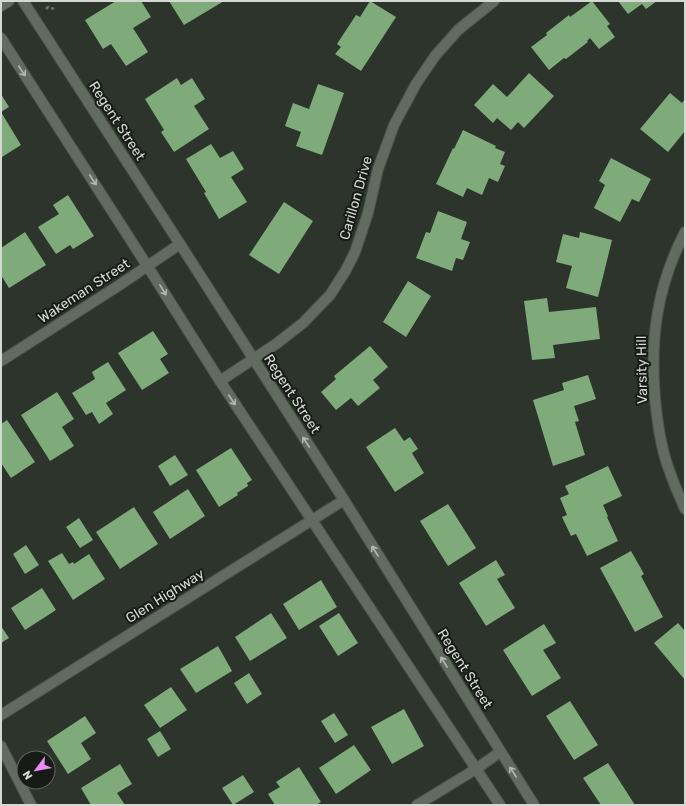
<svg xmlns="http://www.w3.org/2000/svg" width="686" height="806" font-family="Rubik,sans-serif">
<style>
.building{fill:#7fab7b}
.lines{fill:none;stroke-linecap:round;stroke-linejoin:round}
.street-casing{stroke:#4a5149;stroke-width:12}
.secondary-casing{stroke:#4a5149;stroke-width:12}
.path{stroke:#697068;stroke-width:2.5;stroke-dasharray:4 2;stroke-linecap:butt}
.street{stroke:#616b60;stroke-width:10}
.secondary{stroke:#616b60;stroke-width:10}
.oneway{stroke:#b2b9b0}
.labels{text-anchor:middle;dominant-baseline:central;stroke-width:4;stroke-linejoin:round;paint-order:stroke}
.street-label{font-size:14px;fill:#d4dad3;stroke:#171b16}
</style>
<rect width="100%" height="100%" fill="#2c342b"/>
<path class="building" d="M 116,1 L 141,1 L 151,17 L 133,28 L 148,52 L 126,66 L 111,44 L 103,49 L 85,20 Z
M 169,1 L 224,1 L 184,25 Z
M 370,1 L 396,17 L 361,71 L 335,54 L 341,47 L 337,44 L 356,15 L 360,17 Z
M 592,1 L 610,24 L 607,26 L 615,37 L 599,49 L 590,38 L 587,41 L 588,42 L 566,59 L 564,58 L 549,70 L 531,47 L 547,35 L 546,33 L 569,15 L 570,17 Z
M 618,1 L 657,1 L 646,9 L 642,4 L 628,14 Z
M 529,73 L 554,96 L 524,128 L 518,122 L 511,130 L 497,118 L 493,123 L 474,105 L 493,84 L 507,97 Z
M 177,78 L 181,85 L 192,78 L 205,99 L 194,106 L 209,129 L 174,152 L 161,132 L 164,130 L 145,99 Z
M 318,84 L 344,93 L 322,155 L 296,146 L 301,132 L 285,126 L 293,103 L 309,109 Z
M 670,93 L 682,103 L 685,99 L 685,131 L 668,152 L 640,129 Z
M 1,94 L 9,107 L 1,112 L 21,145 L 2,157 L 1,156 Z
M 463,130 L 496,146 L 495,148 L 505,152 L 500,164 L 505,166 L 498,182 L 489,178 L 482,195 L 467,188 L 463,197 L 436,184 L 453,148 L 454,149 Z
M 211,144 L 220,158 L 233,151 L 244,169 L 231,177 L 247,202 L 219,219 L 204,193 L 206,192 L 186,159 Z
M 611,158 L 651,179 L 639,202 L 632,199 L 620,222 L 594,208 L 605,185 L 599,181 Z
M 68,195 L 94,236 L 73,249 L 70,245 L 56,254 L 38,227 L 59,214 L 53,205 Z
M 284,202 L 313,221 L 279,274 L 249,255 Z
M 438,211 L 467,222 L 461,239 L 470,242 L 463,260 L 456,258 L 452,271 L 416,258 L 426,232 L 430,233 Z
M 25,232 L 46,265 L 9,288 L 1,275 L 1,248 Z
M 580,232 L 612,240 L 598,297 L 566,288 L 572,266 L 556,262 L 563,234 L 579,238 Z
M 408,281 L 431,296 L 406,337 L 383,322 Z
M 547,298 L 549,312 L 596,307 L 600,339 L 553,345 L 555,358 L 532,360 L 524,301 Z
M 153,331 L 168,354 L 160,359 L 169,373 L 142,390 L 118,353 Z
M 370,346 L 388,367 L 373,380 L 380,388 L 358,406 L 351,398 L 336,410 L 321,392 L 336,379 L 334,376 Z
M 108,362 L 126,390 L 106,403 L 113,414 L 99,424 L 92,412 L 86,415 L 72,393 L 95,379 L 92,372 Z
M 588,375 L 596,399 L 574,406 L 579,421 L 575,422 L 585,455 L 553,466 L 533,400 L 564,390 L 562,383 Z
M 57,392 L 74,419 L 62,427 L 74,446 L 50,461 L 21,415 Z
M 7,420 L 35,462 L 11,478 L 1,463 L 1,424 Z
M 395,428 L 404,441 L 410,437 L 418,449 L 412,453 L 424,473 L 395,492 L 366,447 Z
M 231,448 L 252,480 L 247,483 L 248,486 L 237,493 L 238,495 L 219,507 L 196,470 Z
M 175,455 L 188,475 L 170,486 L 158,466 Z
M 608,466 L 622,496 L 603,505 L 608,516 L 607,517 L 618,541 L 587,556 L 576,534 L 571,536 L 562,517 L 567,515 L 560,498 L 569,494 L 565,486 Z
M 188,489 L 205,516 L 170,539 L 153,512 Z
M 448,504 L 476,548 L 448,566 L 420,521 Z
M 134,507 L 158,544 L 120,569 L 96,532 Z
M 79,518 L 93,540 L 80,548 L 66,527 Z
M 26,545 L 39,565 L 25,574 L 13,554 Z
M 631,551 L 644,574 L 641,576 L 663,617 L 635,632 L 600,568 Z
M 62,553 L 69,564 L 73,562 L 74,564 L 89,554 L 105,579 L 73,600 L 48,561 Z
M 496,560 L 505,575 L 497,579 L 515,608 L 486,626 L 459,583 Z
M 321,580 L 337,607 L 299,630 L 283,604 Z
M 42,588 L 56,610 L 25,630 L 11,608 Z
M 271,613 L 287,638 L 250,661 L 235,637 Z
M 339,613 L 358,643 L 338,656 L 319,626 Z
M 678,623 L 685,631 L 685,680 L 654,643 Z
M 544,624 L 556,643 L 543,650 L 561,678 L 532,696 L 503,650 Z
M 1,626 L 9,638 L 1,643 Z
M 218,646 L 232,671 L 196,693 L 180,669 Z
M 249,673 L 262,694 L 247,704 L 234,683 Z
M 171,687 L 187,710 L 160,728 L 144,705 Z
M 570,701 L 598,745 L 574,760 L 546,716 Z
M 404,709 L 424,746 L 392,764 L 371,727 Z
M 334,713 L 348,735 L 335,743 L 321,721 Z
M 85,716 L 96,733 L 81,743 L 91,759 L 68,774 L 47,741 Z
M 160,731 L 171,749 L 158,757 L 147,739 Z
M 354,745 L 371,770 L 336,794 L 319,768 Z
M 608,763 L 635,805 L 601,805 L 583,778 Z
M 120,764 L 132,784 L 117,793 L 125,805 L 91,805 L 81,788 Z
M 299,767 L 321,802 L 316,805 L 275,805 L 268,794 L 280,787 L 276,782 Z
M 243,775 L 254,792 L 233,805 L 222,788 Z"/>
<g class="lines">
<defs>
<path id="street" d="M 1,6 L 9,1
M 685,232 C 657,286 650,338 655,398 C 657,419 660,443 667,464 C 672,479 678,494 685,509
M 1,361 L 118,286 L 180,244
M 220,381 L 276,344 L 303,323 L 330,295 L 346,270 L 355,252 L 368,213 L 378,169 L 394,125 L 416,84 L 435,56 L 458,30 L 494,1
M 1,715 L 344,500
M 1,746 L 31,805
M 417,805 L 476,769 L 500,752"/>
<path id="secondary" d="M 23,1 L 180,244 L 344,500 L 534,805
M 1,38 L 148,267 L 220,381 L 500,805"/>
</defs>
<use href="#street" class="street-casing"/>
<use href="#secondary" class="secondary-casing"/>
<path class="path" d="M 46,9 L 48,7 L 54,9"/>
<use href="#street" class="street"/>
<use href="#secondary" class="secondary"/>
</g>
<defs><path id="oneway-shaft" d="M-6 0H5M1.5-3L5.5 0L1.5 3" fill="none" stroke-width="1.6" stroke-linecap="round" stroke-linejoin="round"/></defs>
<g class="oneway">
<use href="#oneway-shaft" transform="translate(22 71) rotate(57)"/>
<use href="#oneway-shaft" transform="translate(93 180) rotate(57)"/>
<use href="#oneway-shaft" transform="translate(163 290) rotate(58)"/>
<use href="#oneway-shaft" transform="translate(232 400) rotate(57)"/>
<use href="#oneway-shaft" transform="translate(306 442) rotate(-123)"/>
<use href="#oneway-shaft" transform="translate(375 551) rotate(-122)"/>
<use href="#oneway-shaft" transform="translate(444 662) rotate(-122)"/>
<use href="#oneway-shaft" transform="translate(513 772) rotate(-123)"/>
</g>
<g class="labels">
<g class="street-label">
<text transform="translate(117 121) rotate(57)">Regent Street</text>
<text transform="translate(356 198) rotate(-74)">Carillon Drive</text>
<text transform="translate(84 291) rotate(-33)">Wakeman Street</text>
<text transform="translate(642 370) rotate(-91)">Varsity Hill</text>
<text transform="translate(292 394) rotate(57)">Regent Street</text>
<text transform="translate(165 596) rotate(-32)">Glen Highway</text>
<text transform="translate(465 669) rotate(58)">Regent Street</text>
</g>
</g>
<rect width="686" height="806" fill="none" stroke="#d4dad3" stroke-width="4"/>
<g transform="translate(36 770) rotate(238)"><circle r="19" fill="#171b16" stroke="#636762"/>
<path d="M0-3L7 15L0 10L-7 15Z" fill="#ec8cfa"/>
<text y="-6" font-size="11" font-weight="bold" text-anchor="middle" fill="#d4dad3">N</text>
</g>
</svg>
